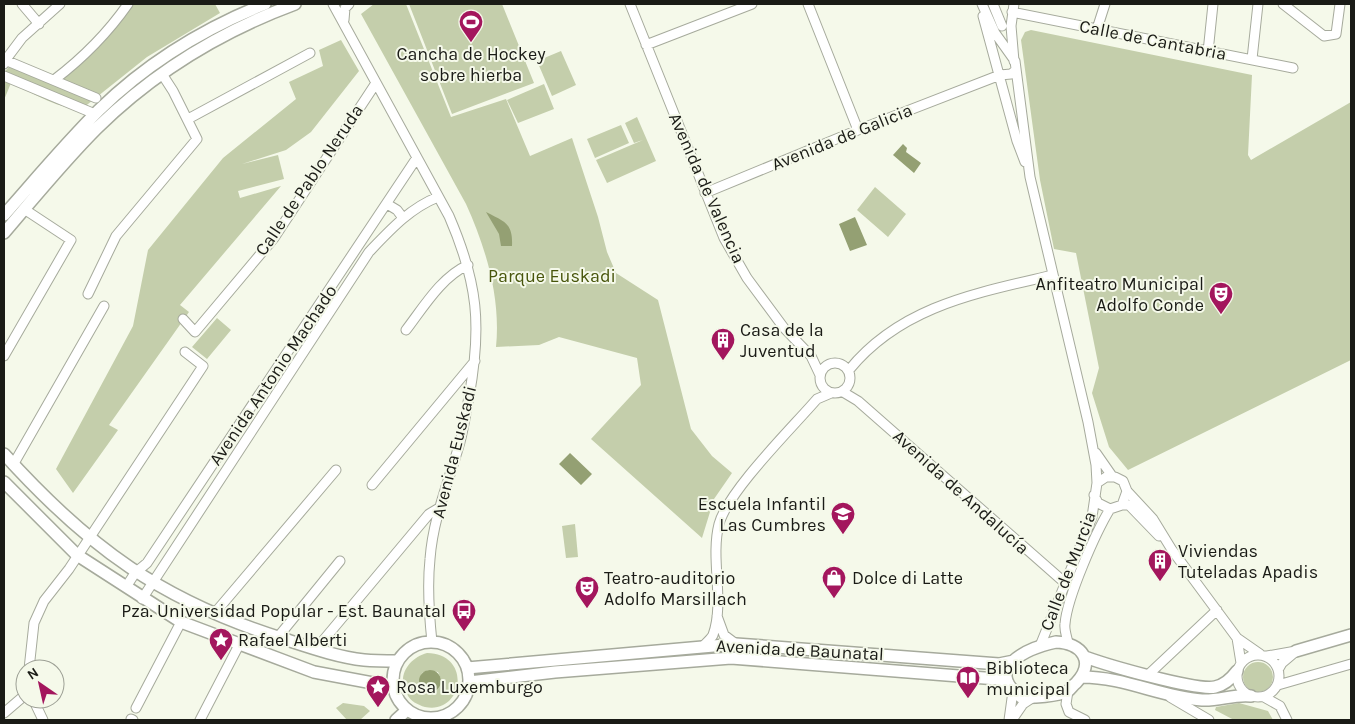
<svg xmlns="http://www.w3.org/2000/svg" width="1355" height="724" font-family="Karla,sans-serif">
<style>
.green{fill:#c4ceab;fill-rule:evenodd}
.water{fill:#94a073}
.lines{fill:none;stroke-linecap:round;stroke-linejoin:round}
.minor-casing{stroke:#a6aa9c;stroke-width:11}
.major-casing{stroke:#a6aa9c;stroke-width:14}
.minor{stroke:#fff;stroke-width:9}
.major{stroke:#fff;stroke-width:11}
.labels{text-anchor:middle;dominant-baseline:central;stroke-width:4;stroke-linejoin:round;paint-order:stroke}
.street-label{font-size:18px;fill:#1a1b16;stroke:#f5f9ea}
.poi-label{font-size:18px;fill:#1a1b16;stroke:#f5f9ea;text-anchor:start}
.park-label{font-size:18px;fill:#47550b;stroke:#f5f9ea}
</style>
<rect width="100%" height="100%" fill="#f5f9ea"/>
<path class="green" d="M 130,4 L 215,4 L 220,13 L 147,57 L 83,108 C 60,111 32,92 11,83 L 4,100 L 4,72 L 10,66 L 56,85 L 97,49 Z
M 374,4 L 406,4 L 451,117 L 506,99 L 530,156 L 572,138 L 598,217 L 607,252 L 616,273 L 658,300 L 691,429 L 712,456 L 732,473 L 714,499 L 702,538 L 591,439 L 641,385 L 637,358 L 559,337 L 539,345 L 496,347 C 501,298 486,248 466,204 L 361,14 Z
M 409,4 L 502,4 L 534,83 L 452,114 Z
M 1031,30 L 1252,75 L 1248,155 L 1251,160 L 1351,102 L 1351,360 L 1128,470 L 1109,447 L 1092,393 L 1099,368 L 1076,253 L 1054,249 L 1040,180 L 1021,40 L 1025,32 Z
M 341,40 L 359,71 L 311,132 L 286,150 L 242,164 L 278,155 L 284,179 L 238,191 L 240,198 L 281,186 L 180,305 L 189,312 L 109,425 L 118,430 L 73,493 L 56,469 L 133,326 L 148,250 L 223,158 L 296,99 L 289,82 L 323,66 L 319,50 Z
M 561,51 L 576,85 L 552,96 L 537,61 Z
M 544,84 L 554,109 L 518,123 L 507,100 Z
M 637,117 L 656,161 L 607,183 L 596,160 L 643,140 L 634,143 L 625,123 Z
M 621,125 L 629,143 L 595,158 L 587,139 Z
M 875,187 L 906,214 L 888,237 L 857,210 Z
M 217,318 L 231,330 L 207,359 L 192,347 Z
M 575,524 L 578,557 L 566,558 L 562,526 Z
M 427,653 C 473,654 463,715 425,707 C 418,705 410,701 407,694 C 396,676 409,658 427,653 ZM 428,670 L 438,672 L 441,679 L 431,692 L 424,690 L 419,684 L 422,673 Z
M1243 677a15 15 0 1 1 30 0a15 15 0 1 1-30 0Z
M 343,703 L 364,706 L 370,711 L 360,720 L 347,720 L 336,708 Z
M 1239,703 L 1268,711 L 1273,720 L 1234,720 L 1215,710 L 1216,707 Z"/>
<path class="water" d="M 903,144 L 907,148 L 906,152 L 921,163 L 914,173 L 893,155 Z
M 486,212 C 505,222 513,223 512,246 L 501,246 L 499,234 Z
M 855,217 L 867,245 L 850,251 L 839,224 Z
M 570,453 L 592,474 L 581,485 L 559,464 Z
M419 681a11 11 0 1 1 22 0a11 11 0 1 1-22 0Z"/>
<g class="lines">
<defs>
<path id="minor" d="M 22,4 L 39,24
M 333,4 L 449,216 C 478,283 482,326 469,397 C 466,412 464,427 460,442 C 449,481 433,518 430,559 C 427,587 429,614 432,642
M 630,4 L 724,238 L 747,278 L 784,328 L 811,356 L 820,375
M 808,4 L 858,130
M 982,4 L 995,33 L 1015,61 L 1030,177 L 1088,422 L 1096,465 L 1097,483
M 993,4 L 1002,26
M 1014,4 L 1011,26 L 1014,61
M 1283,4 L 1324,36 L 1336,34 L 1340,4
M 1012,12 L 1293,68
M 983,16 L 1017,141 L 1025,162
M 344,20 L 345,8 L 349,4
M 1097,29 L 1105,4
M 646,45 L 752,4
M 1208,52 L 1213,4
M 1252,59 L 1258,4
M 4,62 L 22,38 L 60,4
M 4,64 L 5,60 L 96,98
M 4,76 L 95,114
M 54,80 C 83,58 107,34 128,4
M 188,119 L 310,53
M 705,193 L 858,130 L 1000,75 L 1011,74 L 1016,70
M 387,204 L 397,210 L 403,218
M 88,294 L 116,236 L 197,139 L 173,91 L 162,74
M 183,319 L 195,332 L 274,238 L 376,83
M 406,330 C 423,308 441,277 468,265
M 4,356 L 71,240 L 24,209
M820 378a15 15 0 1 1 30 0a15 15 0 1 1-30 0Z
M 849,370 C 901,306 977,293 1053,275
M 843,392 L 858,401 L 1064,582
M 1096,453 L 1112,476
M 13,465 L 104,306
M 372,485 L 475,361
M 1127,491 L 1153,519 L 1172,550 L 1237,638 L 1241,663
M 1122,505 L 1129,505 L 1159,536
M 126,587 L 135,573 L 147,563 L 416,159
M 142,599 L 369,252 C 390,230 410,208 438,197
M 214,614 L 336,470
M 717,616 L 724,635 L 736,644
M 278,637 L 340,561
M 1237,638 L 1260,654
M 1068,643 C 1067,637 1064,630 1065,624 C 1067,597 1096,532 1110,509
M 703,646 C 706,643 711,639 713,635 C 725,602 710,559 719,524 C 728,491 792,428 817,399 L 831,393
M 1040,646 L 1092,517 L 1097,483 L 1106,477 L 1115,477 L 1123,481 L 1127,491 L 1122,505 L 1110,509 L 1098,503 L 1094,495
M 316,649 L 429,514 L 439,508
M1237 676a21 21 0 1 1 42 0a21 21 0 1 1-42 0Z
M 1267,656 L 1296,651
M 29,669 L 34,623 L 44,601 L 69,569 L 203,366 L 185,352
M 1278,670 L 1282,663 L 1295,652
M 1149,674 L 1217,610
M 1278,685 L 1351,664
M 1068,691 L 1066,704 L 1069,712 L 1085,720
M 1170,697 L 1209,720
M 1264,697 L 1280,706 L 1287,720
M 33,699 L 43,720
M 136,708 L 181,622
M 4,713 L 25,695
M 438,717 L 438,720
M 131,719 L 133,720
M 200,720 L 239,645
M 1009,720 L 1013,691
M 1012,720 L 1023,704 L 1032,698"/>
<path id="major" d="M 4,215 C 35,180 65,144 99,110 C 146,64 205,28 265,4
M 4,233 C 34,198 64,161 97,128 C 153,73 222,31 295,4
M 4,454 C 89,548 162,601 284,639 C 309,647 337,657 364,660 C 375,661 387,661 398,661
M 4,482 L 77,555 L 181,622 L 314,672 L 394,687
M 1056,642 C 1082,643 1096,662 1076,683 C 1073,685 1070,690 1068,691 C 1058,696 1032,698 1021,697 C 982,668 1028,648 1056,642 Z
M393 680a38 38 0 1 1 76 0a38 38 0 1 1-76 0Z
M 1296,651 L 1351,635
M 1085,657 C 1107,665 1196,691 1215,687 C 1225,685 1231,679 1237,671
M 467,668 L 736,644 L 999,664 L 1014,661
M 1082,677 C 1125,677 1160,697 1202,700 C 1219,701 1234,694 1251,696
M 469,682 L 555,672 L 731,658 L 997,679 L 1006,683
M 396,720 L 407,710"/>
</defs>
<use href="#minor" class="minor-casing"/>
<use href="#major" class="major-casing"/>
<use href="#minor" class="minor"/>
<use href="#major" class="major"/>
</g>
<defs>
<symbol id="stadium-pin" viewBox="-11 -11 22 30"><path d="M0 17L-7.5 6A9.5 9.5 0 1 1 7.5 6Z" fill="#a3165d" stroke="#f5f9ea"/><path d="M0-5a6.5 5 0 1 0 0 10a6.5 5 0 1 0 0-10ZM-3.5-1.8h7v3.6h-7Z" fill="#fff"/></symbol>
<symbol id="theatre-pin" viewBox="-11 -11 22 30"><path d="M0 17L-7.5 6A9.5 9.5 0 1 1 7.5 6Z" fill="#a3165d" stroke="#f5f9ea"/><path d="M-5-5.5Q0-4 5-5.5V0Q5 5 0 6Q-5 5-5 0ZM-3.3-2.5H-1v1.5H-3.3ZM1-2.5H3.3v1.5H1ZM-2.8 1Q0 5.5 2.8 1Z" fill="#fff"/></symbol>
<symbol id="building-pin" viewBox="-11 -11 22 30"><path d="M0 17L-7.5 6A9.5 9.5 0 1 1 7.5 6Z" fill="#a3165d" stroke="#f5f9ea"/><path d="M-4-6H4V6H1V3H-1V6H-4ZM-2.5-4.3h1.7v1.8h-1.7ZM.8-4.3h1.7v1.8H.8ZM-2.5-1h1.7V.8h-1.7ZM.8-1h1.7V.8H.8Z" fill="#fff"/></symbol>
<symbol id="school-pin" viewBox="-11 -11 22 30"><path d="M0 17L-7.5 6A9.5 9.5 0 1 1 7.5 6Z" fill="#a3165d" stroke="#f5f9ea"/><path d="M0-5L7-2L0 1L-7-2ZM-4 1L0 2.5L4 1V4Q0 6-4 4Z" fill="#fff"/></symbol>
<symbol id="shop-pin" viewBox="-11 -11 22 30"><path d="M0 17L-7.5 6A9.5 9.5 0 1 1 7.5 6Z" fill="#a3165d" stroke="#f5f9ea"/><path d="M-5-2.5h2.3a2.7 3.5 0 0 1 5.4 0H5L5.5 6h-11ZM-1.5-2.5h3a1.5 2.3 0 0 0-3 0Z" fill="#fff"/></symbol>
<symbol id="bus-pin" viewBox="-11 -11 22 30"><path d="M0 17L-7.5 6A9.5 9.5 0 1 1 7.5 6Z" fill="#a3165d" stroke="#f5f9ea"/><path d="M-5-6H5V4H4V6H2V4H-2V6H-4V4H-5ZM-3.5-4V0h7V-4ZM-3.5 1.2v1.5H-2V1.2ZM2 1.2v1.5H3.5V1.2Z" fill="#fff"/></symbol>
<symbol id="sight-pin" viewBox="-11 -11 22 30"><path d="M0 17L-7.5 6A9.5 9.5 0 1 1 7.5 6Z" fill="#a3165d" stroke="#f5f9ea"/><path d="M0-6L1.8-2.2L6-1.7L2.9 1.2L3.7 5.4L0 3.3L-3.7 5.4L-2.9 1.2L-6-1.7L-1.8-2.2Z" fill="#fff"/></symbol>
<symbol id="library-pin" viewBox="-11 -11 22 30"><path d="M0 17L-7.5 6A9.5 9.5 0 1 1 7.5 6Z" fill="#a3165d" stroke="#f5f9ea"/><path d="M-6-4Q-3-5.5-.7-3.5V5Q-3 3-6 4ZM6-4Q3-5.5 .7-3.5V5Q3 3 6 4Z" fill="#fff"/></symbol>
</defs>
<g fill-rule="evenodd">
<use href="#stadium-pin" x="457" y="8" width="28" height="38"/>
<use href="#theatre-pin" x="1207" y="280" width="28" height="38"/>
<use href="#building-pin" x="709" y="326" width="28" height="38"/>
<use href="#school-pin" x="829" y="500" width="28" height="38"/>
<use href="#building-pin" x="1146" y="547" width="28" height="38"/>
<use href="#shop-pin" x="820" y="564" width="28" height="38"/>
<use href="#theatre-pin" x="573" y="574" width="28" height="38"/>
<use href="#bus-pin" x="450" y="597" width="28" height="38"/>
<use href="#sight-pin" x="207" y="626" width="28" height="38"/>
<use href="#library-pin" x="954" y="664" width="28" height="38"/>
<use href="#sight-pin" x="364" y="673" width="28" height="38"/>
</g>
<g class="labels">
<g class="street-label">
<text transform="translate(1153 40) rotate(11)">Calle de Cantabria</text>
<text transform="translate(842 137) rotate(-22)">Avenida de Galicia</text>
<text transform="translate(309 180) rotate(-56)">Calle de Pablo Neruda</text>
<text transform="translate(707 188) rotate(66)">Avenida de Valencia</text>
<text transform="translate(273 375) rotate(-56)">Avenida Antonio Machado</text>
<text transform="translate(454 452) rotate(-76)">Avenida Euskadi</text>
<text transform="translate(961 492) rotate(42)">Avenida de Andalucía</text>
<text transform="translate(1068 571) rotate(-69)">Calle de Murcia</text>
<text transform="translate(800 650) rotate(3)">Avenida de Baunatal</text>
</g>
<g class="poi-label">
<text x="471" y="54" text-anchor="middle">Cancha de Hockey<tspan x="471" dy="21">sobre hierba</tspan></text>
<text x="1204" y="284" text-anchor="end">Anfiteatro Municipal<tspan x="1204" dy="21">Adolfo Conde</tspan></text>
<text x="740" y="330">Casa de la<tspan x="740" dy="21">Juventud</tspan></text>
<text x="826" y="504" text-anchor="end">Escuela Infantil<tspan x="826" dy="21">Las Cumbres</tspan></text>
<text x="1178" y="551">Viviendas<tspan x="1178" dy="21">Tuteladas Apadis</tspan></text>
<text x="604" y="578">Teatro-auditorio<tspan x="604" dy="21">Adolfo Marsillach</tspan></text>
<text x="852" y="578">Dolce di Latte</text>
<text x="446" y="611" text-anchor="end">Pza. Universidad Popular - Est. Baunatal</text>
<text x="238" y="640">Rafael Alberti</text>
<text x="986" y="668">Biblioteca<tspan x="986" dy="21">municipal</tspan></text>
<text x="396" y="687">Rosa Luxemburgo</text>
</g>
<g class="park-label">
<text x="552" y="276">Parque Euskadi</text>
</g>
</g>
<rect width="1355" height="724" fill="none" stroke="#1a1b16" stroke-width="10"/>
<g transform="translate(40 684) rotate(326)"><circle r="24" fill="#f5f9ea" stroke="#9da095"/>
<path d="M0-4L9 19L0 12L-9 19Z" fill="#a3165d"/>
<text y="-8" font-size="14" font-weight="bold" text-anchor="middle" fill="#1a1b16">N</text>
</g>
</svg>
